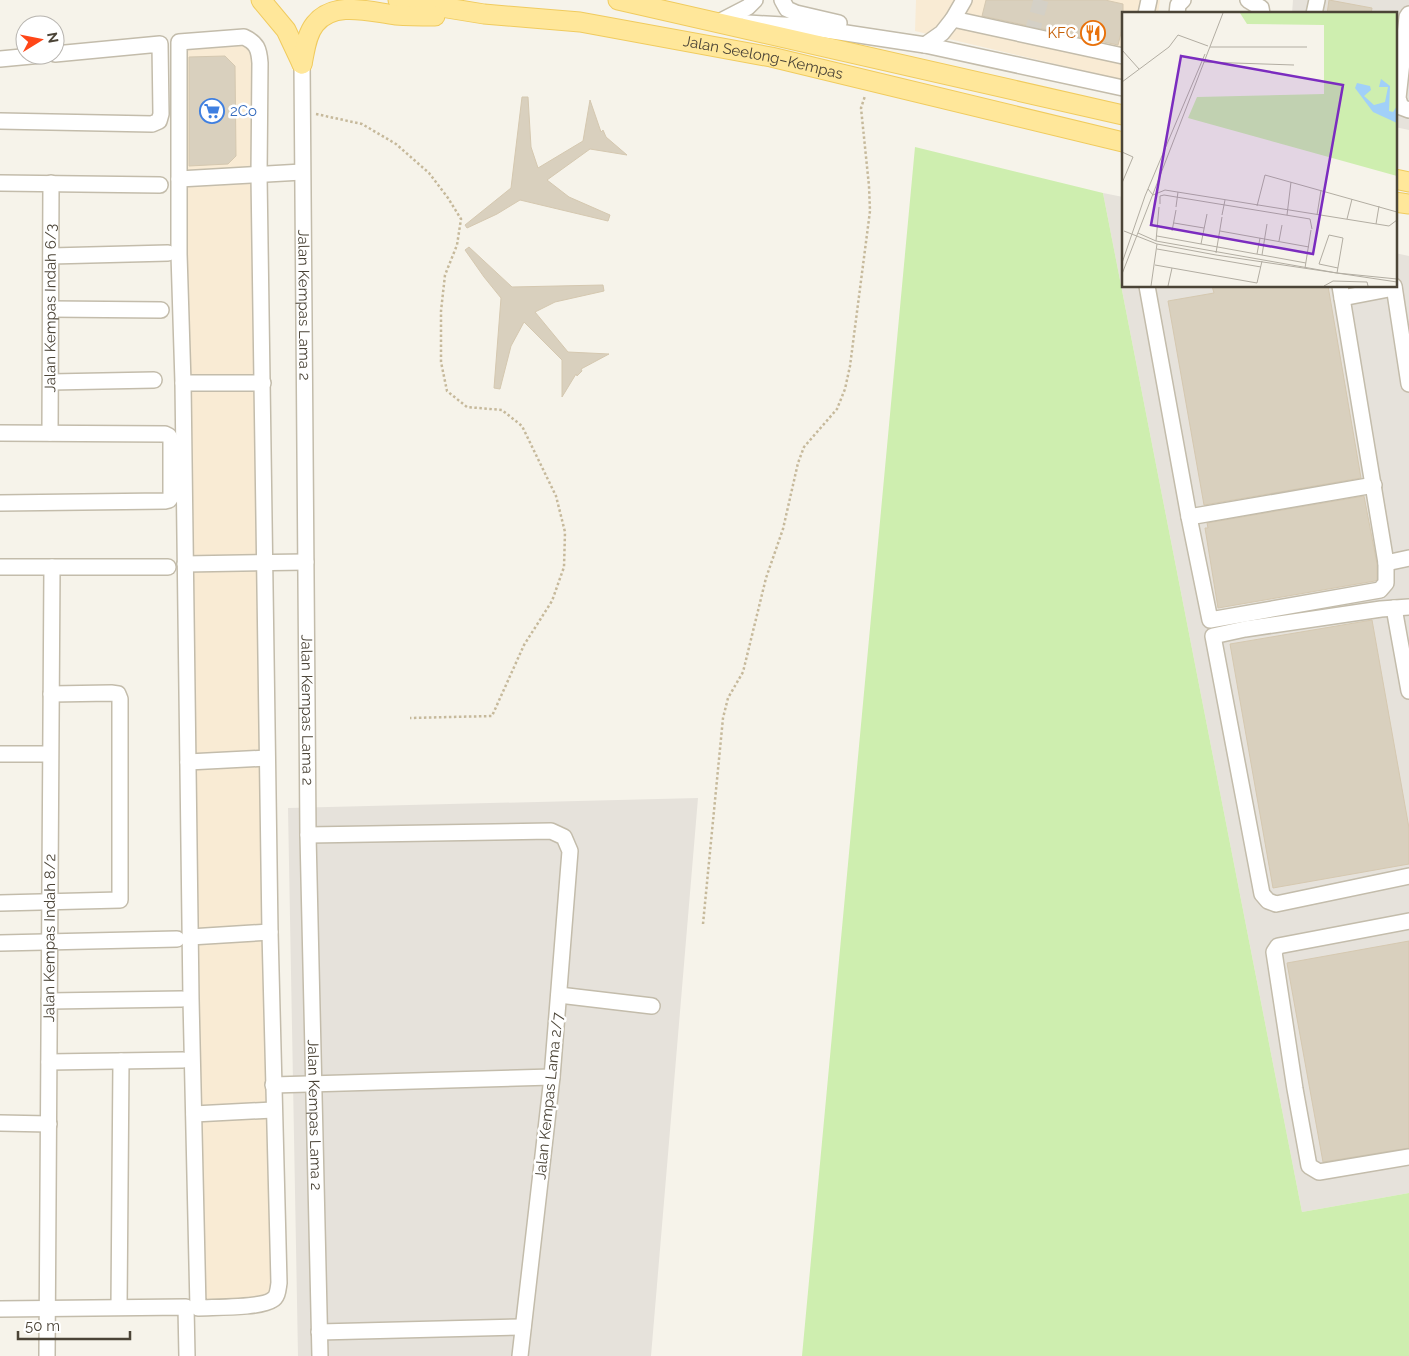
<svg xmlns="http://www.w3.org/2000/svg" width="1409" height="1356" font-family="Raleway,sans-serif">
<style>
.commercial{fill:#f9ebd4}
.industrial{fill:#e6e2db}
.green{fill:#ceeeaf}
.building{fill:#d9d0be;stroke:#d5c8b0}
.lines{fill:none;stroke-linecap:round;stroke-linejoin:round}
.minor-tunnel{stroke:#d4d0c6;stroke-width:15;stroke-dasharray:15 8;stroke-linecap:butt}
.minor-casing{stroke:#c3bcab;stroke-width:18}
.major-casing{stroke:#f0cb5e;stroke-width:21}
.path{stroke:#c6b99b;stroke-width:2.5;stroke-dasharray:2.5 2.5;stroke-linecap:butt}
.minor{stroke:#fff;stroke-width:15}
.major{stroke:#ffe79a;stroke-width:19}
.labels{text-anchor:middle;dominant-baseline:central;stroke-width:5;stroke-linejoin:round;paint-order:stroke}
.food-label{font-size:15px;fill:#c56008;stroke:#fff;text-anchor:end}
.street-label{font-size:15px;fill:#4b4437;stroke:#fff}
.shop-label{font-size:15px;fill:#366cbe;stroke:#fff;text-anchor:start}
.inset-road{fill:none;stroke:#b2ada2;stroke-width:1}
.view{fill:#7b2cbf;fill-opacity:0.15;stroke:#7b2cbf;stroke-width:2.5}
.inset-edge{fill:none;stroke:#4b4437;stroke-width:2.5}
</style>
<rect width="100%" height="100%" fill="#f6f3ea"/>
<path class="commercial" d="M 916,0 L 1160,0 L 1158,14 L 1123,14 L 1123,80 L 915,31 Z
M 257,36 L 266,49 L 265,234 L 284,1295 L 194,1313 L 175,37 Z"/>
<path class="industrial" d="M 1293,0 L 1409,0 L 1409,130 L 1395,127 L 1395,14 L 1292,14 Z
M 1103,193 L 1123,197 L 1123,286 L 1395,286 L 1395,253 L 1409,256 L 1409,1193 L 1302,1212 Z
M 698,798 L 651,1356 L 298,1356 L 288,808 Z"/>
<path class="green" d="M 915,147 L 1103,193 L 1302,1212 L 1409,1193 L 1409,1356 L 802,1356 Z"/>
<path class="building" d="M 986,0 L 1105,0 L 1123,4 L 1123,25 L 1118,45 L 982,16 Z
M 1329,0 L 1372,8 L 1371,14 L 1327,14 Z
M 225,56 L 235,66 L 236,156 L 228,164 L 189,166 L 189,57 Z
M 522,97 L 528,97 L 531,147 L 538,168 L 583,141 L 590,100 L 601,132 L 603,130 L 606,137 L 627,155 L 590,149 L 547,180 L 569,197 L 610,215 L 608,221 L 520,200 L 497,214 L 467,228 L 465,225 L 511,188 Z
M 469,247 L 512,287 L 603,285 L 604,291 L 555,302 L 535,312 L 568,352 L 609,354 L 581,369 L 582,371 L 577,376 L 576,374 L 562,397 L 562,360 L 524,322 L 511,346 L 500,389 L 494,388 L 501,298 L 484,277 L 465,250 Z
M 1212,286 L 1328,286 L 1361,478 L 1204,505 L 1168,301 L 1214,293 Z
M 1364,496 L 1377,564 L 1377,580 L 1375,581 L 1218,608 L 1205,528 L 1208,528 L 1207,523 Z
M 1372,620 L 1409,828 L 1409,864 L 1273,888 L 1230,644 Z
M 1409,941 L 1409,1148 L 1323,1162 L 1287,963 Z"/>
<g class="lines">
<path class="minor-tunnel" d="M 1031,36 L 1041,0"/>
<defs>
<g id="minor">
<path d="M 782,0 L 787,9 L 796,13 L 839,23"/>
<path d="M 1248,0 L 1261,8 L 1262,14"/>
<path d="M 1146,14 L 1149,0"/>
<path d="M 1177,14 L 1178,5 L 1183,0"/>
<path d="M 1314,14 L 1317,0"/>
<path d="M 1409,14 L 1407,17 L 1398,98 L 1401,107 L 1409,110"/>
<path d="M 953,19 L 1123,56"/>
<path d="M 719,22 L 748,7 L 755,0"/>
<path d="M 748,23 L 800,26 L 925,45 L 1123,88"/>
<path d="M 244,37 C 257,43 259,49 260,63 L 259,175 L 270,932 L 279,1283 C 278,1289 278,1297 272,1300 C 261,1308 214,1307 198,1308 L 191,999 L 183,383 L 179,254 L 179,42 Z"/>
<path d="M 925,45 L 942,33 L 953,19 L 964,0"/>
<path d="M 0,59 L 42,55"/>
<path id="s1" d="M 302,64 L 308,835 L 320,1356"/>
<path d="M 0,121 L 152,124 L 159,121 L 161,114 L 160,44 L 55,54"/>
<path d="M 179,179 L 302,172"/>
<path d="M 0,183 L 160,185"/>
<path d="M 51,256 L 168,253"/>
<path d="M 1147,286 L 1189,517 L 1374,485"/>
<path d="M 1340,286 L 1386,563 L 1409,558"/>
<path d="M 1394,286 L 1409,384"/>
<path d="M 1342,298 L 1394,288"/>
<path d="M 51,309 L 161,310"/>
<path d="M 51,382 L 154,380"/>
<path d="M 183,383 L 263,383"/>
<path d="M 0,433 L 165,434 L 169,436 L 171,440 L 171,497 L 169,500 L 165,501 L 0,503"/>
<path id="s2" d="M 50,433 L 51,183"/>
<path d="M 1189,517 L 1210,620 L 1380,590 L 1386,583 L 1386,563"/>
<path d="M 185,564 L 306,562"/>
<path d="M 0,567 L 168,567"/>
<path d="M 1409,607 L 1381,609 L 1245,629 L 1213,636 L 1262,894 L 1268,901 L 1276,904 L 1409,876"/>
<path d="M 1394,608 L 1409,691"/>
<path d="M 0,754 L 50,754"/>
<path d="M 188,762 L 267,758"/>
<path d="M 308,835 L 551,831 L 564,837 L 570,851 L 552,1077 L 520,1356"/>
<path d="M 0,903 L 120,900 L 120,699 L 118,694 L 111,693 L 51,694"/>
<path d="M 1409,921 L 1278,946 L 1274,952 L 1295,1089 L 1309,1166 L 1319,1172 L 1409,1157"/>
<path d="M 190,937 L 270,932"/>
<path d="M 0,943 L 177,939"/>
<path d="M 559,995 L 652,1006"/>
<path d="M 49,1001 L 182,999"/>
<path d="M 49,1062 L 183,1060"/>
<path d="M 273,1085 L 552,1077"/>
<path d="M 194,1114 L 273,1110"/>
<path d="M 0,1123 L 49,1124"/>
<path d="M 119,1307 L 121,1061"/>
<path d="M 0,1309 L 186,1307 L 187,1356"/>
<path d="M 319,1332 L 523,1327"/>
<path id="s3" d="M 47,1356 L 52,567"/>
</g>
<g id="major">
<path d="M 261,0 L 286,30 L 302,64"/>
<path id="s4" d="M 398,0 L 484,14 L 580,22 L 771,57 L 1123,142"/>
<path d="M 618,0 L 1123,115"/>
<path d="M 302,64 C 305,51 306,35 315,24 C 334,0 370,12 396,15 C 409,16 422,16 435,16"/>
<path d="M 1395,179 L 1409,182"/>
<path d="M 1395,202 L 1409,204"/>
</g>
</defs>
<use href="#minor" class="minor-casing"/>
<use href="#major" class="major-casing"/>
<path class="path" d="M 316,114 L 362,124 L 396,144 L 429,173 L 448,198 L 461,219 L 457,245 L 445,275 L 441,311 L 441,362 L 447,391 L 467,407 L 502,410 L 522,426 L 556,496 L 565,532 L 564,567 L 552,601 L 524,645 L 492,716 L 410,718
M 703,924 L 723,718 L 728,698 L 743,672 L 766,578 L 783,529 L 798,463 L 804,447 L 837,409 L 845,389 L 850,366 L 870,211 L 869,186 L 861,108 L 865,96"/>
<use href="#minor" class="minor"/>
<use href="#major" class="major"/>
</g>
<defs>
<symbol id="restaurant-ring" viewBox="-11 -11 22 22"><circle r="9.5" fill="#fff" stroke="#e8710a" stroke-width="1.5"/><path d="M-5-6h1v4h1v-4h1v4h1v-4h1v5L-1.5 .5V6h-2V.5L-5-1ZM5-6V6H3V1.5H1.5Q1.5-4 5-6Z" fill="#e8710a"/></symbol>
<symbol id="supermarket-ring" viewBox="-11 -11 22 22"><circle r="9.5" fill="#fff" stroke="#3f7fe0" stroke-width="1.5"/><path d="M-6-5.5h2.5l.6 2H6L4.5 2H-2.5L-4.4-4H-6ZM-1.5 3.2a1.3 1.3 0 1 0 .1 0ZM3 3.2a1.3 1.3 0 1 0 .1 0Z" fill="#3f7fe0"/></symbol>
</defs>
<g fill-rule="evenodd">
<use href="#restaurant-ring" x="1079" y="19" width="28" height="28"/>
<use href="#supermarket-ring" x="198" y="97" width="28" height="28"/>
</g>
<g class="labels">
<g class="food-label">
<text x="1076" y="33">KFC</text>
</g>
<g class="street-label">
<text stroke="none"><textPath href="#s4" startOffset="370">Jalan Seelong–Kempas</textPath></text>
<text stroke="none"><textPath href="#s1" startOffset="241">Jalan Kempas Lama 2</textPath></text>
<text stroke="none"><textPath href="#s2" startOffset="125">Jalan Kempas Indah 6/3</textPath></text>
<text stroke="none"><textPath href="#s1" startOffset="646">Jalan Kempas Lama 2</textPath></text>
<text stroke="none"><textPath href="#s3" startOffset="418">Jalan Kempas Indah 8/2</textPath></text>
<text transform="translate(549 1096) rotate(-84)">Jalan Kempas Lama 2/7</text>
<text stroke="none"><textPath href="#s1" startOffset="1051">Jalan Kempas Lama 2</textPath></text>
</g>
<g class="shop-label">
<text x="230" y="111">2Co</text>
</g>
</g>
<g transform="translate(1122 12)">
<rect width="275" height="275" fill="#f6f3ea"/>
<path d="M 118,1 L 275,1 L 275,164 L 66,106 L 75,85 L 202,82 L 202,13 L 125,12 Z" fill="#ceeeaf"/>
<path d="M 259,67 L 268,74 L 267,99 L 271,100 L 275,94 L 275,111 L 251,100 L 233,76 L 235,71 L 248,74 L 249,78 L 242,84 L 252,93 L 263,90 L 266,75 L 257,75 Z" fill="#a1d0f8"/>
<path class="inset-road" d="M 88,35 L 185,35M 0,38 L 17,57M 82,50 L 172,53M 0,70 L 47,35 L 56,23 L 86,34M 0,140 L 11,145 L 0,171M 26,177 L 31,183 L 43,178M 43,178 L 267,214 L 275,208M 38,192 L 38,184 L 42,183 L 188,207 L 190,217M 135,194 L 143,163 L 275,200M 54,195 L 56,180M 100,203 L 103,188M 165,203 L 169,170M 195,203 L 199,178M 225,207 L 230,187M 52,211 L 82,216M 254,212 L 257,194M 2,219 L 35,232 L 94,243 L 275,270M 50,219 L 54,198M 98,219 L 187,235M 16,221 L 34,229 L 215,261 L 275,267M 35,224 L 184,251M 34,229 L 37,195M 157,229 L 160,213M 79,232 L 85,202M 35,237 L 139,255M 94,241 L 100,205M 135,242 L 138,226M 140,243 L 145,212M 0,251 L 23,184 L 83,42M 33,253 L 135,271 L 140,249M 183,256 L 189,218M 215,261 L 221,226 L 207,223 L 197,252 L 216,256M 0,262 L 101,1M 29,274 L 35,232M 46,274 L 50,256M 202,274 L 211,269 L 245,270 L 246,274"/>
<path class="view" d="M 59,44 L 221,73 L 191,242 L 29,213 Z"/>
<rect width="275" height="275" class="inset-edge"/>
</g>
<g transform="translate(40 40) rotate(80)"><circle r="24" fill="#ffffff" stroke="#b7b4af"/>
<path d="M0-4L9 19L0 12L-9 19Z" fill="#ff4618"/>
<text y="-8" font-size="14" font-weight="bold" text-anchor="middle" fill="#4b4437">N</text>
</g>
<path d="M18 1331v8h112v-8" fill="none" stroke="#4b4437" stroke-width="2.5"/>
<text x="25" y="1331" font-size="15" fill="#4b4437" stroke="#ffffff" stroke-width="4" paint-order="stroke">50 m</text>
</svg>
